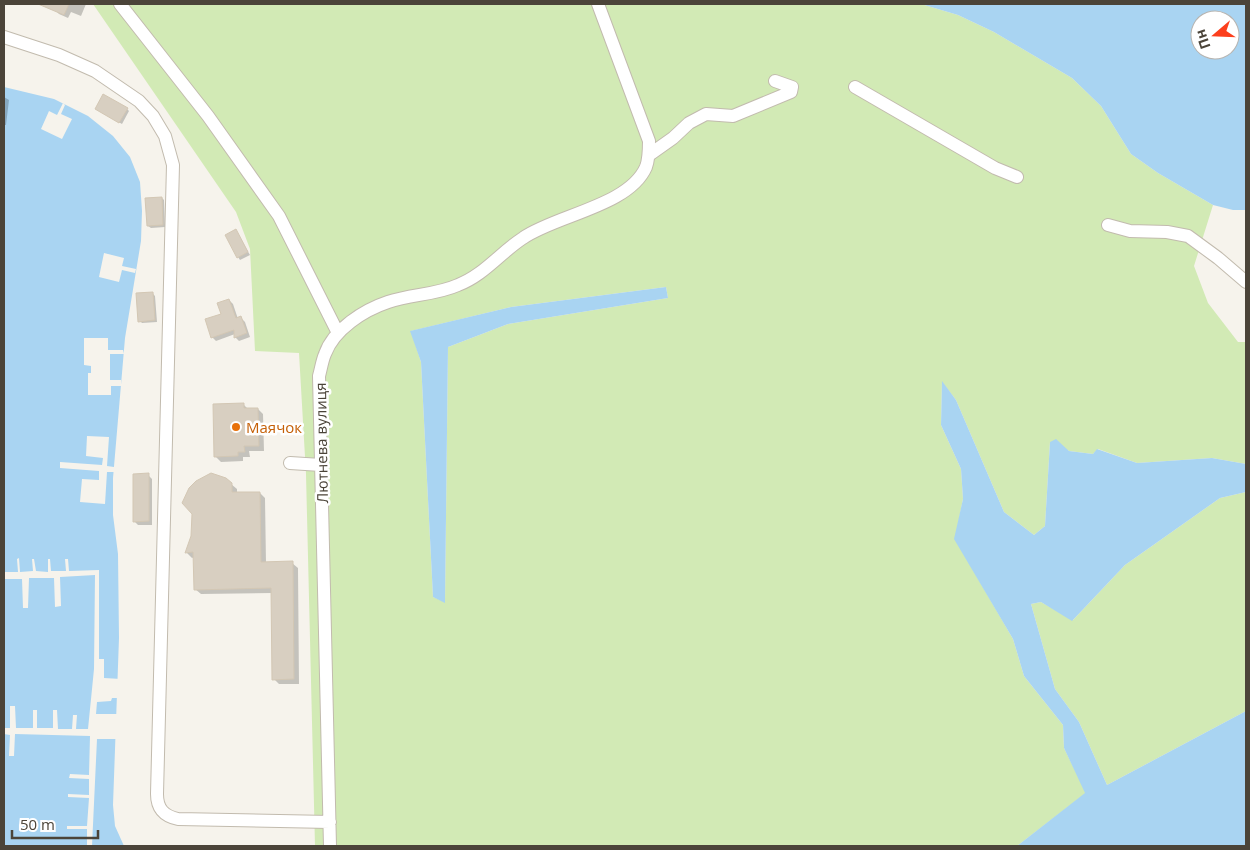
<svg xmlns="http://www.w3.org/2000/svg" width="1250" height="850" font-family="'Open Sans',sans-serif">
<style>
.green{fill:#d2eab5;fill-rule:evenodd}
.water{fill:#a9d4f2;fill-rule:evenodd}
.pier{fill:#f6f3ec}
.shadow{fill:#0003}
.building{fill:#d8cfc1;stroke:#d3c7b4}
.lines{fill:none;stroke-linecap:round;stroke-linejoin:round}
.minor-casing{stroke:#c2bbae;stroke-width:14}
.minor{stroke:#fff;stroke-width:12}
.food-dot{fill:#e8710a;stroke:#fff;stroke-width:2}
.labels{text-anchor:middle;dominant-baseline:central;stroke-width:5;stroke-linejoin:round;paint-order:stroke}
.food-label{font-size:15px;fill:#c56008;stroke:#fff;text-anchor:start}
.street-label{font-size:15px;fill:#4b4439;stroke:#fff}
</style>
<rect width="100%" height="100%" fill="#f6f3ec"/>
<path class="green" d="M 93,4 L 921,4 L 958,15 L 994,32 L 1072,78 L 1101,106 L 1131,154 L 1158,173 L 1213,205 L 1194,266 L 1208,303 L 1238,342 L 1246,342 L 1246,464 L 1212,458 L 1137,463 L 1098,449 L 1093,454 L 1069,451 L 1050,442 L 1045,526 L 1034,535 L 1004,512 L 956,400 L 942,382 L 941,425 L 961,469 L 963,499 L 955,539 L 1013,639 L 1024,676 L 1063,725 L 1064,748 L 1086,793 L 1017,846 L 315,846 L 306,474 L 299,353 L 255,351 L 250,249 L 236,212 ZM 666,287 L 668,298 L 508,324 L 448,347 L 445,602 L 433,597 L 421,362 L 411,331 L 511,307 Z
M 1246,492 L 1246,711 L 1107,785 L 1079,722 L 1055,689 L 1031,604 L 1041,602 L 1073,620 L 1125,565 L 1220,498 Z"/>
<path class="water" d="M 921,4 L 1246,4 L 1246,210 L 1233,210 L 1213,205 L 1158,173 L 1131,154 L 1101,106 L 1072,78 L 994,32 L 958,15 ZM 1200,20 L 1230,20 L 1230,50 L 1200,50 Z
M 4,87 L 54,99 L 88,116 L 113,136 L 130,157 L 140,182 L 142,211 L 141,241 L 125,338 L 113,478 L 113,515 L 118,554 L 119,638 L 113,805 L 115,826 L 124,846 L 4,846 Z
M 666,287 L 668,298 L 508,324 L 448,347 L 445,603 L 433,597 L 421,362 L 410,331 L 511,307 Z
M 942,381 L 956,400 L 1004,512 L 1034,535 L 1045,526 L 1050,442 L 1056,439 L 1069,451 L 1093,454 L 1097,449 L 1137,463 L 1212,458 L 1246,464 L 1246,492 L 1220,498 L 1125,565 L 1072,621 L 1041,602 L 1031,604 L 1055,689 L 1079,722 L 1107,785 L 1246,711 L 1246,846 L 1017,846 L 1085,793 L 1064,748 L 1063,725 L 1024,676 L 1013,639 L 954,539 L 963,499 L 961,469 L 941,425 Z"/>
<path class="pier" d="M 63,103 L 65,105 L 61,114 L 72,119 L 62,139 L 41,129 L 49,111 L 57,115 Z
M 104,253 L 124,258 L 122,266 L 136,269 L 135,273 L 122,270 L 119,282 L 99,277 Z
M 84,338 L 108,338 L 108,350 L 123,350 L 124,354 L 110,354 L 110,380 L 121,380 L 121,386 L 111,386 L 111,395 L 88,395 L 88,373 L 91,373 L 91,366 L 84,365 Z
M 87,436 L 109,437 L 107,466 L 114,467 L 114,472 L 107,472 L 105,504 L 80,502 L 82,479 L 99,480 L 99,471 L 60,468 L 60,462 L 102,465 L 103,458 L 86,456 Z
M 19,558 L 20,572 L 33,571 L 32,559 L 34,559 L 36,571 L 48,572 L 48,559 L 50,559 L 51,571 L 66,571 L 65,559 L 68,559 L 69,571 L 99,570 L 99,659 L 104,659 L 104,678 L 121,679 L 120,698 L 112,698 L 111,701 L 97,702 L 96,714 L 117,714 L 117,739 L 97,739 L 92,846 L 87,846 L 87,829 L 67,829 L 67,826 L 87,826 L 89,798 L 68,797 L 68,794 L 89,795 L 89,779 L 69,778 L 70,774 L 89,775 L 90,736 L 15,734 L 14,756 L 9,756 L 10,735 L 4,734 L 4,728 L 10,728 L 10,706 L 15,706 L 16,728 L 33,728 L 33,710 L 37,710 L 37,728 L 53,728 L 53,710 L 57,710 L 58,729 L 72,729 L 73,715 L 77,715 L 76,729 L 88,729 L 94,669 L 95,575 L 60,577 L 61,606 L 55,607 L 54,578 L 29,578 L 28,608 L 23,608 L 22,579 L 4,579 L 4,560 L 5,572 L 18,572 L 17,559 Z"/>
<path class="shadow" d="M 51,4 L 86,4 L 81,16 L 71,12 L 68,18 L 59,14 L 55,10 L 56,6 Z
M 4,97 L 9,100 L 6,125 L 4,125 Z
M 96,109 L 127,109 L 129,111 L 122,124 Z
M 162,198 L 164,200 L 165,227 L 151,228 L 148,226 Z
M 236,231 L 250,255 L 240,260 L 238,257 Z
M 153,294 L 155,296 L 157,322 L 142,323 L 140,321 Z
M 229,300 L 233,304 L 238,319 L 241,318 L 245,322 L 250,337 L 239,341 L 235,337 L 235,334 L 216,341 L 212,337 Z
M 243,404 L 248,409 L 258,409 L 263,414 L 264,451 L 249,451 L 250,457 L 243,457 L 243,461 L 221,462 L 215,456 Z
M 148,475 L 152,479 L 152,525 L 138,525 L 134,521 Z
M 231,484 L 237,489 L 237,493 L 260,493 L 265,498 L 266,563 L 292,563 L 298,568 L 299,684 L 279,684 L 274,679 L 273,593 L 201,594 L 195,589 L 195,557 L 192,558 L 187,553 Z"/>
<path class="building" d="M 38,4 L 69,4 L 64,15 Z
M 103,94 L 128,108 L 119,123 L 95,109 Z
M 162,197 L 163,225 L 147,226 L 145,198 Z
M 236,229 L 248,252 L 237,258 L 225,235 Z
M 153,292 L 155,320 L 138,322 L 136,293 Z
M 229,299 L 236,318 L 241,316 L 247,333 L 234,338 L 234,330 L 211,338 L 205,319 L 221,314 L 217,303 Z
M 244,403 L 244,408 L 258,408 L 259,446 L 244,446 L 245,452 L 238,452 L 238,456 L 214,457 L 213,404 Z
M 149,473 L 149,521 L 133,522 L 133,474 Z
M 211,473 L 226,478 L 232,483 L 232,492 L 260,492 L 261,562 L 293,561 L 294,679 L 272,680 L 271,588 L 194,590 L 193,552 L 185,553 L 191,536 L 192,514 L 182,503 L 189,488 L 196,481 Z"/>
<g class="lines">
<defs>
<path id="minor" d="M 120,4 L 208,116 L 279,216 L 338,333
M 4,37 L 59,55 L 95,71 L 139,101 L 153,116 L 165,136 L 173,165 L 157,794 C 157,809 164,816 178,819 L 330,822
M 855,87 L 995,168 L 1017,177
M 649,155 L 673,138 L 689,123 L 706,114 L 733,116 L 791,92 L 792,87 L 775,81
M 1108,225 L 1130,231 L 1167,232 L 1188,236 L 1218,258 L 1246,282
M 290,463 L 321,465
M 330,846 L 319,376 C 321,369 322,361 325,354 C 334,329 364,310 388,302 C 411,294 436,295 458,285 C 484,275 500,253 523,238 C 556,215 629,206 646,167 C 649,159 649,149 649,141 L 598,4"/>
</defs>
<use href="#minor" class="minor-casing"/>
<use href="#minor" class="minor"/>
</g>
<circle class="food-dot" cx="236" cy="427" r="5"/>
<g class="labels">
<g class="food-label">
<text x="246" y="427">Маячок</text>
</g>
<g class="street-label">
<text transform="translate(321 443) rotate(-91)">Лютнева вулиця</text>
</g>
</g>
<rect width="1250" height="850" fill="none" stroke="#4b4439" stroke-width="10"/>
<g transform="translate(1215 35) rotate(251)"><circle r="24" fill="#ffffff" stroke="#b7b4b0"/>
<path d="M0-4L9 19L0 12L-9 19Z" fill="#fc3f1d"/>
<text y="-8" font-size="14" font-weight="bold" text-anchor="middle" fill="#4b4439">Пн</text>
</g>
<path d="M12 830v8h86v-8" fill="none" stroke="#4b4439" stroke-width="2.5"/>
<text x="20" y="830" font-size="15" fill="#4b4439" stroke="#ffffff" stroke-width="4" paint-order="stroke">50 m</text>
</svg>
